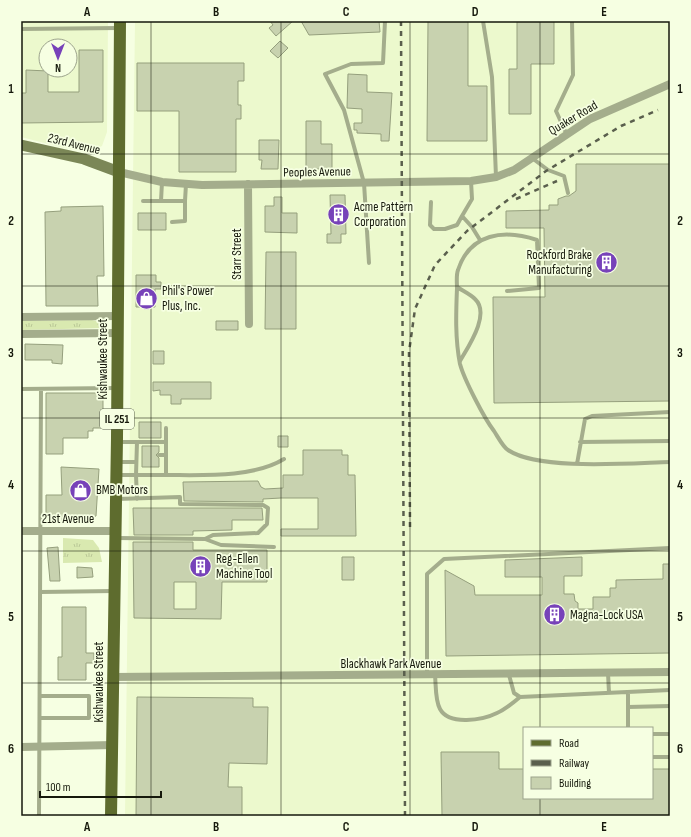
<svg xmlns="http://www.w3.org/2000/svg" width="691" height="837" font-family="'Sofia Sans Condensed',sans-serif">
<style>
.built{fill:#ecf9cd;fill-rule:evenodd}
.grass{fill:url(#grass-tufts)}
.building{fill:#c8d2af;stroke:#959f7d;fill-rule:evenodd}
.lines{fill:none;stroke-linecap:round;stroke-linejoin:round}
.lane{stroke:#a4ad8c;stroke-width:4}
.street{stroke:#a4ad8c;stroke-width:8}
.secondary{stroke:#7b8757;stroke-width:11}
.primary{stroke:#5e6c2e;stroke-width:12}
.rail{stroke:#5a5f4d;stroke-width:2.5;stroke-dasharray:5 5;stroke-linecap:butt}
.grid{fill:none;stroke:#16190c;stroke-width:1;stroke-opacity:0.55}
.labels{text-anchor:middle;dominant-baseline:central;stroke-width:3.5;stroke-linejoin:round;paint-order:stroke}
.shield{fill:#f6ffe2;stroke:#595e4c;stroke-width:1}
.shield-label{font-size:12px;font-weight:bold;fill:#16190c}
.street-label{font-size:13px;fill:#16190c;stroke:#f6ffe2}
.poi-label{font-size:13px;fill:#16190c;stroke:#f6ffe2;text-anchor:start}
.neatline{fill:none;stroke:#16190c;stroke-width:1.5}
.grid-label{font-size:13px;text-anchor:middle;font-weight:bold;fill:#16190c}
</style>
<defs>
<pattern id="grass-tufts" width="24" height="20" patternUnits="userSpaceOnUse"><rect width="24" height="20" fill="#d9e9b0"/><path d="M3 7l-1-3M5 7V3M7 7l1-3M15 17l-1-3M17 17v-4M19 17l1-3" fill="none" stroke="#bac796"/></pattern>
</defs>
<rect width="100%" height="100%" fill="#f6ffe2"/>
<path class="built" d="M 21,21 L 108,21 L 107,132 L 102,146 L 94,150 L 85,151 L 64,148 L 21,137 ZM 46,46 L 70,46 L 70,70 L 46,70 Z
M 135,21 L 670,21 L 670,816 L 125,816 ZM 524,728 L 652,728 L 652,798 L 524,798 Z"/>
<path class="grass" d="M 92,320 L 104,323 L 104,328 L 21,330 L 21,321 Z
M 63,538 L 93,540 L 99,548 L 102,562 L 63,563 Z"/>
<path class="building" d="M 270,21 L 293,21 L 276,36 L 269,28 L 273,25 Z
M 301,21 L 379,21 L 380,32 L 309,35 Z
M 428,21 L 468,21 L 468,86 L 487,86 L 487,141 L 427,141 Z
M 517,21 L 554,21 L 554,64 L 531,64 L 531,114 L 509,114 L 509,69 L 517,69 Z
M 280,41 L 288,48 L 278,58 L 270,51 Z
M 79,50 L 103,50 L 103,122 L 21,123 L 21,93 L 26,93 L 26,70 L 48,71 L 48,92 L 79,92 Z
M 137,63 L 244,63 L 244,81 L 238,81 L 238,105 L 241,105 L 241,119 L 236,119 L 236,172 L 179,172 L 179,111 L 137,111 Z
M 348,74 L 367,75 L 367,92 L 392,93 L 389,141 L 381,141 L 381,134 L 357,133 L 357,130 L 354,130 L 354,123 L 362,123 L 362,109 L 347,108 Z
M 306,121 L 321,121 L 321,144 L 332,144 L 332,169 L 306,169 Z
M 259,140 L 279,140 L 278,169 L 261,169 L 262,160 L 259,160 Z
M 576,164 L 670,164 L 670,401 L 494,403 L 493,297 L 545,297 L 544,228 L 506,228 L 506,211 L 549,210 L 549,205 L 558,205 L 558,199 L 566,196 L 569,196 L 576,191 Z
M 330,195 L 345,195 L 346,234 L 341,234 L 341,243 L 327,243 L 327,234 L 331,234 Z
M 274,197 L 282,197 L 282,213 L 297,213 L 297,233 L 265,232 L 265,206 L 274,206 Z
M 103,206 L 104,276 L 97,276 L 98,306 L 46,306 L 45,212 L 61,211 L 61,207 Z
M 138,213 L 166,213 L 166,230 L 138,230 Z
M 266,252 L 296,252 L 296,329 L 265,329 Z
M 136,275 L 156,275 L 156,282 L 161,282 L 161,289 L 155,289 L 155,307 L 136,307 Z
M 216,321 L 238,321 L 238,330 L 216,330 Z
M 25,344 L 63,345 L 62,364 L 52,363 L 52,360 L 25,360 Z
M 153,351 L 164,351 L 164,364 L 153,364 Z
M 153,382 L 211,382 L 211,399 L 181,399 L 181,404 L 171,404 L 171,395 L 160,395 L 160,390 L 153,391 Z
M 46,393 L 103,393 L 103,428 L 93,428 L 93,431 L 88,431 L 88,438 L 63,438 L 63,454 L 46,454 Z
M 139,422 L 161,422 L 161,438 L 139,438 Z
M 278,436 L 288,436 L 288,447 L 278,447 Z
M 142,446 L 159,446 L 159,452 L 156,455 L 159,458 L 159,467 L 142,467 Z
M 303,450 L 342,450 L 342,455 L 348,455 L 348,475 L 355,475 L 356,536 L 281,536 L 281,529 L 318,529 L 318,498 L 281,498 L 263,499 L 263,502 L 184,501 L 183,482 L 258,481 L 261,487 L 265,489 L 283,488 L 283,475 L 303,475 Z
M 61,467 L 99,469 L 96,516 L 81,521 L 62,521 L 62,516 L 46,516 L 46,495 L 62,495 Z
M 133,508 L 262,508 L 263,520 L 232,520 L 232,530 L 193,531 L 193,535 L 134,535 Z
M 133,542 L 193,542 L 193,550 L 267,550 L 267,582 L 222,582 L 221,619 L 134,618 ZM 174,582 L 196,582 L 196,609 L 174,609 Z
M 58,547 L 60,581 L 50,581 L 47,548 Z
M 342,557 L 354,557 L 354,580 L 342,580 Z
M 582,557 L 582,576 L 564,576 L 564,594 L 574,594 L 575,601 L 578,603 L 578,609 L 593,609 L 593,597 L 610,597 L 610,588 L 616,588 L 616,580 L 663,579 L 663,564 L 670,564 L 670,653 L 446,656 L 445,570 L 474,586 L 475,595 L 542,595 L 542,577 L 505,577 L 505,560 Z
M 77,567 L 92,568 L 93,577 L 77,578 Z
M 62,607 L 86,607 L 86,653 L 94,653 L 94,663 L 86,663 L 86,680 L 58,680 L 58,657 L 62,657 Z
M 137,697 L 253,698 L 253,707 L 268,707 L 267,764 L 229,763 L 228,787 L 242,787 L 242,816 L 136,816 Z
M 441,752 L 499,752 L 499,769 L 524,769 L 524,798 L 652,798 L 652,769 L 670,769 L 670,816 L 442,816 Z"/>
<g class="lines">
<path class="lane" d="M 483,21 L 492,77 L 496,177
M 21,29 L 119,28
M 567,135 L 556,111 L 573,75 L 572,21
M 532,158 L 548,170 L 564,176 L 568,193
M 471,181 L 472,199 L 462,216 L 472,227 L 480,240
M 143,201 L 185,201 L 186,184
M 161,201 L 162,182
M 431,202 L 430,225 L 434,229 L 445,229 L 457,225 L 462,216
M 172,222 L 185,221 L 185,201
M 369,263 L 364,183 L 344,110 L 325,74 L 351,64 L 383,63 L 385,21
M 457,287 C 463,291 470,294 475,299 C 491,314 468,347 460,361
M 507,291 L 539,288 L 537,240 C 504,229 470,233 458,270 C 456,275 457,283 457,288 C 456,313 455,339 460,364 C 464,379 484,418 494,431 C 498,437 503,447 508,450 C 539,471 632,463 670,462
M 21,389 L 117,388
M 166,428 L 166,442
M 119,442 L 166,442 L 166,475 L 136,475 L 137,442
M 580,442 L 670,441
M 159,455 L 166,455
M 119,462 L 136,462
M 577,464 L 585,419 L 592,416 L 670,412
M 118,475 L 136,475 L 137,499
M 166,475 C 202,475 253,478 284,459
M 117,499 L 180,497 L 180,504 L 263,505 L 268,508 L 267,524 L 258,533 L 213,535 L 205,539
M 117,538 L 205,539 L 221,545 L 274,547
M 40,592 L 114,591
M 608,673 L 609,693
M 427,675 L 427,574 L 444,559 L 670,548
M 435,675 C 436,685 435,700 440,709 C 449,726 483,720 497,713 C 506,709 513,703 520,697
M 509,675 L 514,693 L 520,697 L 670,690
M 628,692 L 628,707
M 40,696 L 89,696 L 89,718 L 40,718
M 628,728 L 628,707 L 670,706
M 652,734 L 670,734
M 652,757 L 670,757
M 39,816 L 41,389"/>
<path class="street" d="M 119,172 L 162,182 L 202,185 L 471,181 L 496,177 L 514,170 L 590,119 L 670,84
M 248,184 L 249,324
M 21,317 L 117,316
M 21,334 L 117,333
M 21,531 L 114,531
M 113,677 L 670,672
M 21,747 L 113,745"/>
<path class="secondary" d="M 21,145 L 84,159 L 119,172"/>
<path class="primary" d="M 111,816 L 117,438 L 120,21"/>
<path class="rail" d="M 401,21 L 405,816
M 516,199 L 557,181
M 410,527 L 409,352 L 415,309 L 435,265 L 467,231 L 546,171 L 621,126 L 658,110"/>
</g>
<path class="grid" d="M 151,21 L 151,816M 281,21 L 281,816M 410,21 L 410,816M 540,21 L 540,728M 21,154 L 670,154M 21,286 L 670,286M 21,418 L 670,418M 21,551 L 670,551M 21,683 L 670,683M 540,798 L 540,816"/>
<defs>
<symbol id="building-disc" viewBox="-11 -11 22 22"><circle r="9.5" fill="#7742b9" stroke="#f6ffe2"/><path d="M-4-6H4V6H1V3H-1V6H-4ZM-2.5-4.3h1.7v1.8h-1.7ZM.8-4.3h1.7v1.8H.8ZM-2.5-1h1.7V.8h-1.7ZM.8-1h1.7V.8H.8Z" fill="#fff"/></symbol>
<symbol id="shop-disc" viewBox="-11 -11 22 22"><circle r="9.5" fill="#7742b9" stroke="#f6ffe2"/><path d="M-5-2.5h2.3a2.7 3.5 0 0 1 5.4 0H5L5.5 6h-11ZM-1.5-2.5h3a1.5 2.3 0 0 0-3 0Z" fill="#fff"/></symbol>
</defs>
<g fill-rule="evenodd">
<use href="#building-disc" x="326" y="202" width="25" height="25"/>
<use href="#building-disc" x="594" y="250" width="25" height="25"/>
<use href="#shop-disc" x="134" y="286" width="25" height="25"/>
<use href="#shop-disc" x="68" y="478" width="25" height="25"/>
<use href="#building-disc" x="188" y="554" width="25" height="25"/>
<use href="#building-disc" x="542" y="602" width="25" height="25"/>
</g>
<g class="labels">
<rect class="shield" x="100" y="409" width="34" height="20" rx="3"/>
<g class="shield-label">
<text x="117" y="419">IL 251</text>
</g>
<g class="street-label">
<text transform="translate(573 118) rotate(-31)">Quaker Road</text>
<text transform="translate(74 144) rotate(14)">23rd Avenue</text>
<text transform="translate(317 172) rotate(-1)">Peoples Avenue</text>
<text transform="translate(237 254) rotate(-90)">Starr Street</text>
<text transform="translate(103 359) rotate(-90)">Kishwaukee Street</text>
<text x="68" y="519">21st Avenue</text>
<text x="391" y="664">Blackhawk Park Avenue</text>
<text transform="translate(99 682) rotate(-90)">Kishwaukee Street</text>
</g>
<g class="poi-label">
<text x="354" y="207">Acme Pattern<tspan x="354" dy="15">Corporation</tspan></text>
<text x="592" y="255" text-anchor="end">Rockford Brake<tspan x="592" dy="15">Manufacturing</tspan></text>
<text x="162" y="291">Phil's Power<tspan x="162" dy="15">Plus, Inc.</tspan></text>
<text x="96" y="490">BMB Motors</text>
<text x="216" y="559">Reg-Ellen<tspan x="216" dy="15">Machine Tool</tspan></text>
<text x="570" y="615">Magna-Lock USA</text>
</g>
</g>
<rect width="691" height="837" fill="none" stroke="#f6ffe2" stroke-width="44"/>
<rect x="523" y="727" width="130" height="72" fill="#f6ffe2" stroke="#9ca38c"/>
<rect x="531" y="740" width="20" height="6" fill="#5e6c2e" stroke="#9ca38c"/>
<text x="559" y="747" font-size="12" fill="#16190c">Road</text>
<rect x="531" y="760" width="20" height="6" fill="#5a5f4d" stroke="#9ca38c"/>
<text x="559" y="767" font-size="12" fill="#16190c">Railway</text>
<rect x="531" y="777" width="20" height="12" fill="#c8d2af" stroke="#9ca38c"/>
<text x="559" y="787" font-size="12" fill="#16190c">Building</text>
<g transform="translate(58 58) rotate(180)"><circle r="19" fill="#f6ffe2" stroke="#9ca38c"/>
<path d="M0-3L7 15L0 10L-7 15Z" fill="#7742b9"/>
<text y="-6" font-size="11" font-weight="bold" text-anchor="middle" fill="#16190c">N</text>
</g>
<path d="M40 791v6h121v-6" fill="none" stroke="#16190c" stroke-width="2"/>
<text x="46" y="791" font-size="12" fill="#16190c" stroke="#f6ffe2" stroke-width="3" paint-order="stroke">100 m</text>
<rect x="22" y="22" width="647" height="793" class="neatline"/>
<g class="grid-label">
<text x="87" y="16">A</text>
<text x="216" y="16">B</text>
<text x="346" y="16">C</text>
<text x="475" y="16">D</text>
<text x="604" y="16">E</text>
<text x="11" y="93">1</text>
<text x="680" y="93">1</text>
<text x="11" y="225">2</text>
<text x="680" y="225">2</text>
<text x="11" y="357">3</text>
<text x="680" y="357">3</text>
<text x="11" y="489">4</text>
<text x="680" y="489">4</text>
<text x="11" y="621">5</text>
<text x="680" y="621">5</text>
<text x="11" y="753">6</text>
<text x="680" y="753">6</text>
<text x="87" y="831">A</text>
<text x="216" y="831">B</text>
<text x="346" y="831">C</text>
<text x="475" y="831">D</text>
<text x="604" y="831">E</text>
</g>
</svg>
